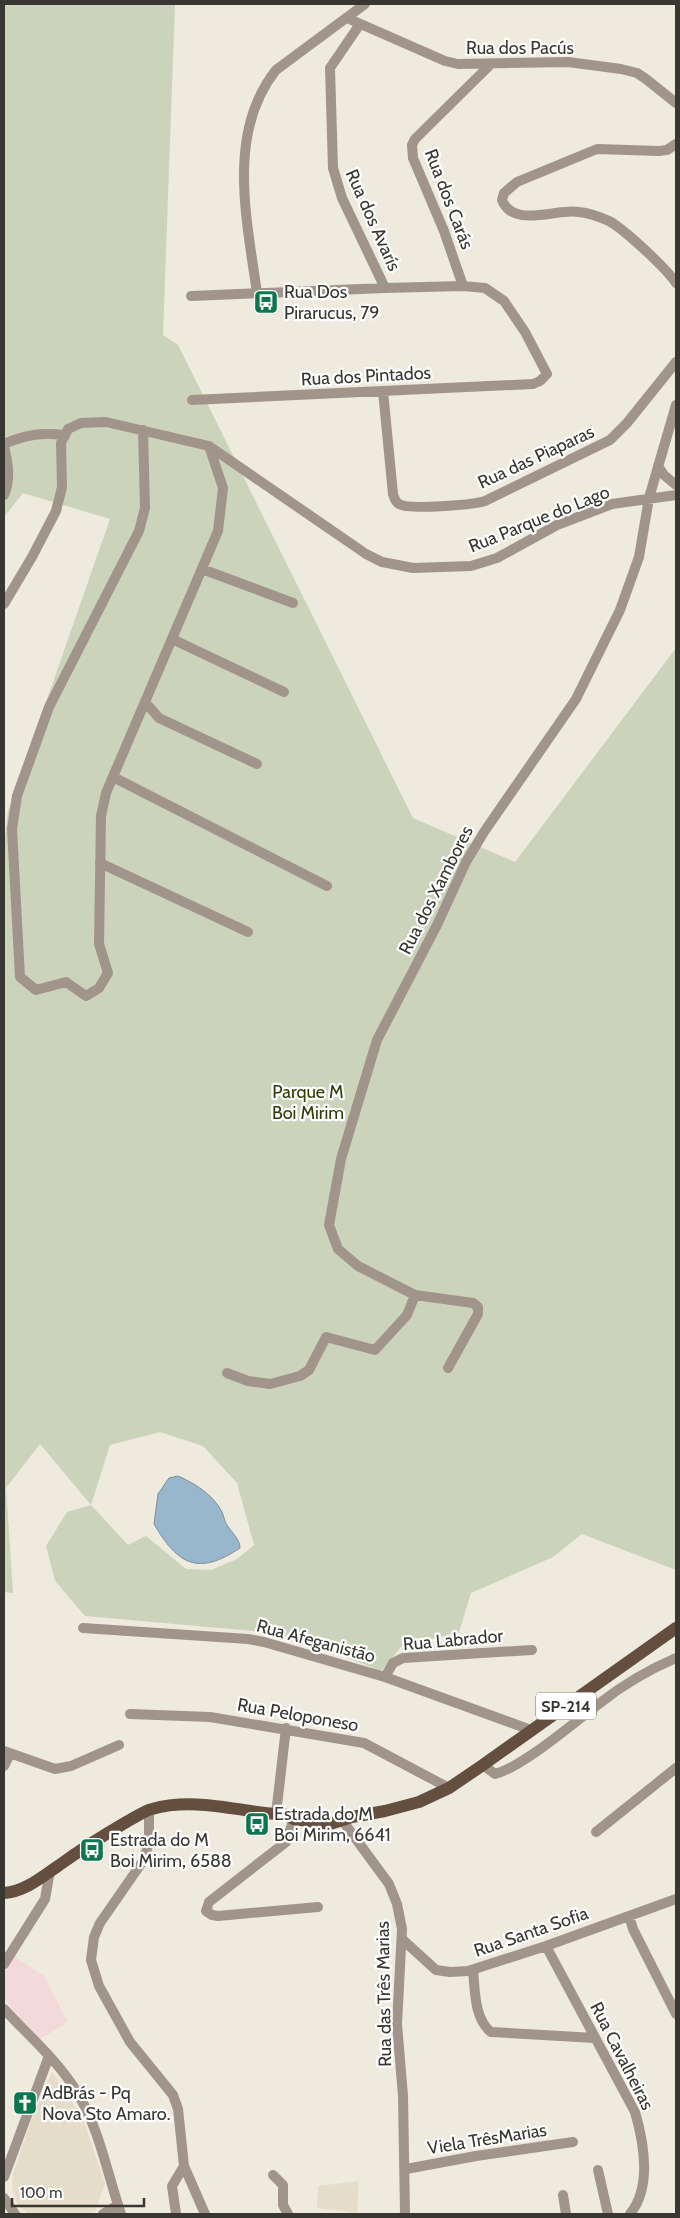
<svg xmlns="http://www.w3.org/2000/svg" width="680" height="2218" font-family="Cabin,sans-serif">
<style>
.built{fill:#e5ddca}
.medical{fill:#f4d9da}
.green{fill:#cbd3bb;fill-rule:evenodd}
.water{fill:#98b6cc;stroke:#7b909e}
.lines{fill:none;stroke-linecap:round;stroke-linejoin:round}
.minor{stroke:#a1948b;stroke-width:10}
.tertiary{stroke:#a1948b;stroke-width:10}
.primary{stroke:#644e3d;stroke-width:12}
.labels{text-anchor:middle;dominant-baseline:central;stroke-width:4.5;stroke-linejoin:round;paint-order:stroke}
.shield{fill:#fff;stroke:#747370;stroke-width:1}
.shield-label{font-size:16px;font-weight:bold;fill:#383732}
.street-label{font-size:18px;fill:#383732;stroke:#fff}
.poi-label{font-size:18px;fill:#383732;stroke:#fff;text-anchor:start}
.park-label{font-size:18px;fill:#323e09;stroke:#fff}
</style>
<rect width="100%" height="100%" fill="#efeade"/>
<path class="built" d="M 52,2072 L 83,2119 L 105,2184 L 95,2211 L 87,2214 L 29,2214 L 18,2206 L 12,2189 L 13,2173 L 34,2113 Z
M 359,2181 L 357,2213 L 317,2208 L 318,2186 Z"/>
<path class="medical" d="M 14,1956 L 44,1976 L 68,2022 L 40,2039 L 10,2006 L 4,1997 L 4,1973 Z"/>
<path class="green" d="M 4,4 L 175,4 L 163,335 L 178,345 L 413,818 L 515,862 L 676,648 L 676,1570 L 582,1534 L 553,1557 L 471,1593 L 459,1632 L 401,1647 L 381,1671 L 330,1651 L 275,1633 L 85,1616 L 55,1581 L 46,1546 L 67,1512 L 91,1505 L 40,1444 L 6,1488 L 13,1593 L 4,1592 L 4,844 L 8,811 L 110,519 L 23,493 L 4,517 ZM 160,1432 L 203,1446 L 237,1483 L 254,1545 L 237,1559 L 211,1570 L 186,1569 L 146,1536 L 128,1545 L 91,1505 L 110,1445 Z"/>
<path class="water" d="M 178,1476 C 194,1483 212,1494 221,1510 C 224,1515 224,1521 227,1525 C 232,1533 240,1539 240,1548 C 198,1576 178,1565 154,1524 L 158,1494 L 169,1478 Z"/>
<g class="lines">
<path class="minor" d="M 347,18 L 445,61 L 458,64 L 568,62 L 621,69 L 637,73 L 646,79 L 676,103
M 360,24 L 330,68 L 333,168 L 342,198 L 385,288
M 676,144 L 667,150 L 659,151 L 597,149 L 517,182 L 504,193 L 502,200 C 513,229 557,208 579,212 C 589,213 600,217 609,221 C 624,229 667,269 676,283
M 463,286 L 444,231 L 413,158 L 412,145 L 415,139 L 490,65
M 257,293 C 247,220 226,133 276,70 L 365,4
M 191,296 L 385,288 L 463,286 L 485,288 L 504,301 L 525,332 L 547,374 L 540,381 L 533,384 L 192,400
M 383,391 L 393,494 C 394,498 396,502 399,504 C 409,510 473,505 485,501 L 610,440 L 627,423 L 676,362
M 143,430 L 145,508 L 139,531 L 49,707 L 17,796 L 12,829 L 20,977 L 36,990 L 66,982 L 86,996 L 99,988 L 108,973 L 99,944 L 101,816 L 106,793 L 218,531 L 223,488 L 209,446
M 4,444 C 25,435 41,432 64,435
M 4,447 C 8,463 11,479 4,495
M 658,466 L 664,475 L 676,485
M 202,569 L 293,603
M 4,604 L 32,557 L 56,511 L 62,487 L 61,443 L 68,429 L 81,423 L 106,422 L 209,446 L 366,554 L 382,562 L 413,568 L 471,566 L 497,558 L 557,525 L 612,504 L 676,495
M 172,639 L 284,692
M 145,702 L 159,718 L 257,764
M 113,777 L 327,886
M 100,863 L 248,932
M 448,1368 L 478,1314 L 478,1307 L 473,1303 L 415,1295 L 358,1266 L 338,1249 L 329,1225 L 341,1159 L 377,1040 L 437,925 L 466,862 L 484,832 L 576,699 L 620,610 L 639,557 L 649,498 L 676,405
M 227,1373 L 248,1381 L 270,1384 L 300,1376 L 309,1370 L 326,1337 L 375,1350 L 407,1315 L 415,1295
M 83,1628 L 248,1639 L 264,1642 L 385,1677 L 531,1730
M 385,1677 L 393,1663 L 403,1658 L 532,1650
M 130,1714 L 210,1717 L 364,1743 L 449,1788
M 4,1751 L 55,1769 L 71,1766 L 119,1745
M 483,1765 L 495,1774 C 523,1767 576,1721 600,1703 C 624,1684 648,1670 676,1658
M 4,1766 L 10,1754
M 149,1809 L 149,1843 L 143,1861 L 100,1923 L 94,1937 L 91,1960 L 99,1986 L 130,2042 L 173,2095 L 178,2109 L 184,2166 L 205,2214
M 276,1814 L 286,1728
M 294,1819 L 286,1842 L 209,1902 L 206,1911 L 212,1915 L 218,1916 L 318,1907
M 596,1832 L 676,1768
M 629,1916 L 633,1929 L 676,2014
M 403,1940 L 436,1970 L 450,1972 L 468,1971 L 546,1946 L 676,1899
M 546,1946 L 635,2112 C 644,2143 652,2187 630,2214
M 4,1964 L 45,1899 L 50,1871
M 473,1970 C 475,1989 474,2019 491,2032 L 595,2038
M 4,2009 C 28,2035 56,2059 75,2089 C 99,2126 107,2173 121,2214
M 406,2169 L 476,2156 L 573,2142
M 598,2170 L 608,2214
M 273,2175 L 283,2185 L 283,2205 L 288,2214
M 4,2177 L 49,2056
M 563,2195 L 566,2214
M 4,2198 L 15,2214
M 103,2214 L 118,2205
M 176,2214 L 172,2186 L 184,2166"/>
<path class="tertiary" d="M 342,1820 L 389,1884 L 397,1904 L 402,1929 L 397,2024 L 403,2096 L 405,2214"/>
<path class="primary" d="M 283,1814 L 294,1819 L 330,1824 L 352,1817 L 385,1811 L 419,1802 L 449,1788 L 480,1767 L 676,1628
M 4,1893 C 24,1892 42,1877 58,1866 C 80,1850 104,1835 128,1821 C 136,1817 144,1811 152,1809 C 198,1796 245,1814 291,1815"/>
</g>
<defs>
<symbol id="bus-square" viewBox="-11 -11 22 22"><rect x="-9" y="-9" width="18" height="18" rx="4" fill="#0c764f" stroke="#fff"/><path d="M-5-6H5V4H4V6H2V4H-2V6H-4V4H-5ZM-3.5-4V0h7V-4ZM-3.5 1.2v1.5H-2V1.2ZM2 1.2v1.5H3.5V1.2Z" fill="#fff"/></symbol>
<symbol id="church-square" viewBox="-11 -11 22 22"><rect x="-9" y="-9" width="18" height="18" rx="4" fill="#0c764f" stroke="#fff"/><path d="M-1.2-6h2.4v3.5h3.3v2.4h-3.3V6h-2.4V-.1h-3.3v-2.4h3.3Z" fill="#fff"/></symbol>
</defs>
<g fill-rule="evenodd">
<use href="#bus-square" x="252" y="288" width="28" height="28"/>
<use href="#bus-square" x="243" y="1810" width="28" height="28"/>
<use href="#bus-square" x="78" y="1836" width="28" height="28"/>
<use href="#church-square" x="11" y="2089" width="28" height="28"/>
</g>
<g class="labels">
<rect class="shield" x="536" y="1692.5" width="60" height="27" rx="4"/>
<g class="shield-label">
<text x="566" y="1706">SP-214</text>
</g>
<g class="street-label">
<text x="520" y="48">Rua dos Pacús</text>
<text transform="translate(449 199) rotate(69)">Rua dos Carás</text>
<text transform="translate(373 220) rotate(66)">Rua dos Avarís</text>
<text transform="translate(366 376) rotate(-3)">Rua dos Pintados</text>
<text transform="translate(536 457) rotate(-25)">Rua das Piaparas</text>
<text transform="translate(539 519) rotate(-22)">Rua Parque do Lago</text>
<text transform="translate(436 890) rotate(-63)">Rua dos Xambores</text>
<text transform="translate(453 1640) rotate(-5)">Rua Labrador</text>
<text transform="translate(316 1641) rotate(15)">Rua Afeganistão</text>
<text transform="translate(298 1715) rotate(10)">Rua Peloponeso</text>
<text transform="translate(531 1932) rotate(-19)">Rua Santa Sofia</text>
<text transform="translate(384 1994) rotate(-91)">Rua das Três Marias</text>
<text transform="translate(622 2056) rotate(63)">Rua Cavalheiras</text>
<text transform="translate(487 2139) rotate(-9)">Viela TrêsMarias</text>
</g>
<g class="poi-label">
<text x="284" y="292">Rua Dos<tspan x="284" dy="21">Pirarucus, 79</tspan></text>
<text x="274" y="1814">Estrada do M<tspan x="274" dy="21">Boi Mirim, 6641</tspan></text>
<text x="110" y="1840">Estrada do M<tspan x="110" dy="21">Boi Mirim, 6588</tspan></text>
<text x="42" y="2093">AdBrás - Pq<tspan x="42" dy="21">Nova Sto Amaro.</tspan></text>
</g>
<g class="park-label">
<text x="308" y="1092">Parque M<tspan x="308" dy="21">Boi Mirim</tspan></text>
</g>
</g>
<rect width="680" height="2218" fill="none" stroke="#383732" stroke-width="10"/>
<path d="M12 2198v8h132v-8" fill="none" stroke="#383732" stroke-width="2.5"/>
<text x="20" y="2198" font-size="15" fill="#383732" stroke="#ffffff" stroke-width="4" paint-order="stroke">100 m</text>
</svg>
